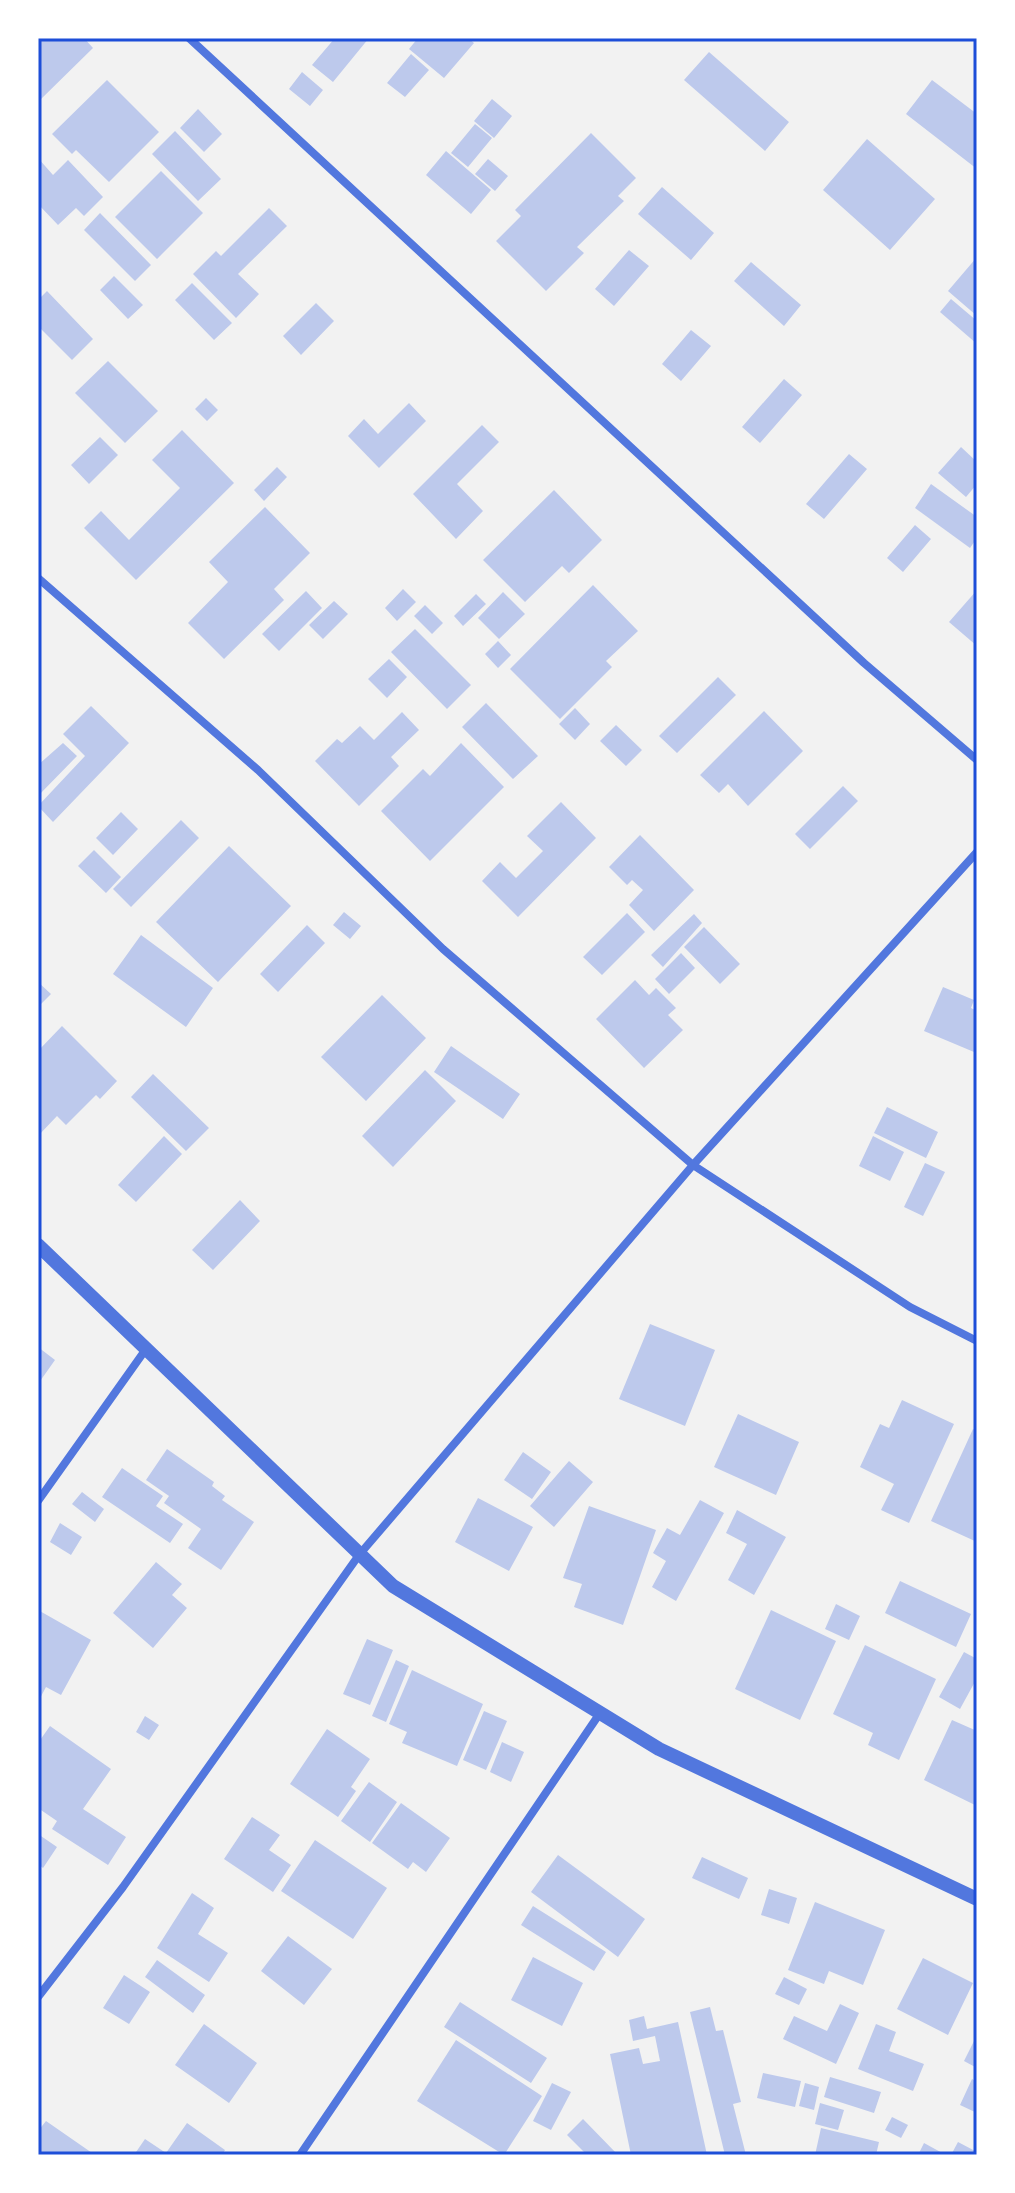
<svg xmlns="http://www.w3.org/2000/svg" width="1015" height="2193" font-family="'Varela Round',sans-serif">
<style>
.building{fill:#bdc9ec}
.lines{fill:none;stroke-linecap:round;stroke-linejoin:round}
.minor{stroke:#5277de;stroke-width:8}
.tertiary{stroke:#5277de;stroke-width:14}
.neatline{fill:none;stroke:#1d4ed8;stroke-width:3}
</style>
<rect width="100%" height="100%" fill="#f2f2f2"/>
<path class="building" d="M 38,38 L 84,38 L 93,48 L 38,102 L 41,58 Z
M 335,38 L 369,38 L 333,82 L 312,65 Z
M 418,38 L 468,38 L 474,43 L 444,78 L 409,49 Z
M 709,52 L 789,122 L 765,151 L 684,80 Z
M 411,54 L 429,70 L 405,97 L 387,83 Z
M 302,72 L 323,90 L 310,106 L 289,89 Z
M 107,80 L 159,132 L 109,182 L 76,150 L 72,154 L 52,134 Z
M 932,80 L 977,114 L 977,169 L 906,114 Z
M 492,99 L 512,116 L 494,138 L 474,121 Z
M 198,109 L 222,134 L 204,152 L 180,128 Z
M 475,124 L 492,138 L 468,167 L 451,153 Z
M 175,131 L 221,179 L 198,201 L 152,154 Z
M 591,133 L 636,178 L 618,196 L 624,201 L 577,247 L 584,253 L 546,291 L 496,241 L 521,216 L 515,210 Z
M 867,139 L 935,199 L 890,250 L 823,190 Z
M 446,151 L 491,190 L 471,214 L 426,175 Z
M 38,158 L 53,175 L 68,160 L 103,197 L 84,216 L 76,208 L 58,225 L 38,204 Z
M 488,159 L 508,176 L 495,191 L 475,174 Z
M 161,171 L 203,213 L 157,259 L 115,217 Z
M 662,187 L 714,233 L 691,260 L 638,214 Z
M 269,208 L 287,226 L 238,274 L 259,294 L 236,318 L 193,274 L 216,251 L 221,256 Z
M 100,213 L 151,265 L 135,281 L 84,230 Z
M 629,250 L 649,266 L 614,306 L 595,289 Z
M 977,257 L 977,316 L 948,291 Z
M 751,262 L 801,305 L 784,326 L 734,281 Z
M 114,276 L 143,305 L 128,319 L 100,290 Z
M 192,283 L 232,323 L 214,340 L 175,300 Z
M 47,291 L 93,339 L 72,360 L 38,326 L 38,300 Z
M 951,299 L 977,321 L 977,344 L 940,312 Z
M 316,303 L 334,321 L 301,355 L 283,336 Z
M 691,330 L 711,346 L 681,381 L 662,364 Z
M 108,361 L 158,411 L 125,443 L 75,393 Z
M 784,379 L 802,395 L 760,443 L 742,427 Z
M 206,398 L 218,410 L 207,421 L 195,409 Z
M 409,403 L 426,421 L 379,468 L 348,436 L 364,419 L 378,434 Z
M 482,425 L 499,442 L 457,484 L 483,511 L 456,539 L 413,494 Z
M 182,430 L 234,483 L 136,580 L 84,528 L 101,511 L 129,540 L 180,488 L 152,460 Z
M 100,437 L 118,455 L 89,484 L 71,465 Z
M 961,447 L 977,462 L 977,484 L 966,497 L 938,473 Z
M 849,454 L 867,469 L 824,519 L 806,504 Z
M 277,467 L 287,477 L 264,501 L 254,490 Z
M 931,484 L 977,517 L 977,538 L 970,548 L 915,508 Z
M 554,490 L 602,540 L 569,573 L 562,566 L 525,602 L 483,560 Z
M 265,507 L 310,553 L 274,589 L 284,600 L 224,659 L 188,623 L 228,582 L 209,562 Z
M 915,525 L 931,539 L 903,572 L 887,558 Z
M 593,585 L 638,631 L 606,661 L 612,667 L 560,719 L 510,669 Z
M 403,589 L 416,602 L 397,621 L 385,608 Z
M 977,590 L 977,646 L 949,622 Z
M 306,591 L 322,608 L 279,651 L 262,634 Z
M 503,592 L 525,614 L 499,639 L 478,618 Z
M 476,594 L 486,604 L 463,626 L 454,616 Z
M 334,601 L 348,614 L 323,639 L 309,625 Z
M 425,605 L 443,623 L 432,634 L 414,616 Z
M 415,629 L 471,685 L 447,709 L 391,652 Z
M 498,641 L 511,655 L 498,668 L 485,654 Z
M 389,659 L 407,677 L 387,698 L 368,679 Z
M 718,677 L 736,695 L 677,753 L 659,736 Z
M 486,703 L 538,756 L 513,779 L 462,727 Z
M 91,706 L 129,743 L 53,822 L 38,806 L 85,756 L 63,734 Z
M 575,708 L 590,724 L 575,740 L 559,724 Z
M 764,711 L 803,751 L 748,806 L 728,784 L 719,793 L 700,775 Z
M 402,712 L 419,730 L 391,757 L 399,766 L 359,806 L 315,761 L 337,739 L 342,743 L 360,726 L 374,740 Z
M 616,725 L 642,750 L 626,766 L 600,741 Z
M 63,743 L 77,756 L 38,796 L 38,765 Z
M 461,743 L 504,787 L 430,861 L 381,811 L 423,769 L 430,776 Z
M 843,786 L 858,801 L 810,849 L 795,834 Z
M 561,802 L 596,838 L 518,917 L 482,881 L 500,862 L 516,878 L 543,851 L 527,836 Z
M 121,812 L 138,829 L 113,855 L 96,838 Z
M 181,820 L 199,838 L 131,907 L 113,889 Z
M 640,835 L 694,890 L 654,931 L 629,905 L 643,890 L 632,880 L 627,885 L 609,867 Z
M 229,846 L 291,906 L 218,982 L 156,922 Z
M 94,850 L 121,877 L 106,893 L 78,866 Z
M 344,912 L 361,926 L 350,939 L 333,925 Z
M 627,913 L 645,932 L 602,975 L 583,957 Z
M 694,914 L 702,923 L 663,967 L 651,955 Z
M 307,925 L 325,943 L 278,992 L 260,974 Z
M 704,927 L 740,964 L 720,984 L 684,947 Z
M 141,935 L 213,988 L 186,1027 L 113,974 Z
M 681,953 L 695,968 L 669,994 L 655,979 Z
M 635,980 L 649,995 L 656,988 L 676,1008 L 668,1015 L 683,1030 L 644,1068 L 596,1019 Z
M 38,982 L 51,994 L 38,1007 Z
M 943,987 L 974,1000 L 971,1008 L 977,1011 L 974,1052 L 924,1031 Z
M 382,995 L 426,1038 L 366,1101 L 321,1057 Z
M 62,1026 L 117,1081 L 100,1099 L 96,1095 L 66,1125 L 57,1116 L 38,1136 L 38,1051 Z
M 451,1046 L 520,1094 L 503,1119 L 434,1072 Z
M 425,1070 L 456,1101 L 393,1167 L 362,1136 Z
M 153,1074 L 209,1128 L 186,1151 L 131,1097 Z
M 887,1107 L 938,1132 L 926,1158 L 874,1133 Z
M 164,1136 L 182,1154 L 136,1202 L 118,1185 Z
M 873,1136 L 904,1152 L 890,1181 L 859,1166 Z
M 925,1163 L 945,1172 L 923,1216 L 904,1207 Z
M 240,1200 L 260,1221 L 213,1270 L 192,1250 Z
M 650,1324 L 715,1350 L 685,1426 L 619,1399 Z
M 38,1347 L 55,1360 L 38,1384 Z
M 902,1400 L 954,1424 L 909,1523 L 881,1510 L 894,1484 L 860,1467 L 880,1424 L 889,1428 Z
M 738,1414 L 799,1442 L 776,1495 L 714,1467 Z
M 973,1429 L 977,1431 L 977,1542 L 931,1521 Z
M 167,1449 L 214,1482 L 212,1486 L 225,1496 L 222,1500 L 254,1522 L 221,1570 L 188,1548 L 201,1529 L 164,1503 L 169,1496 L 146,1480 Z
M 523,1452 L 551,1472 L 532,1499 L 504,1480 Z
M 569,1461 L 593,1482 L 554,1527 L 530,1506 Z
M 122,1468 L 163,1496 L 156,1506 L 183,1524 L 170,1543 L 102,1497 Z
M 82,1492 L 104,1509 L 95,1522 L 72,1504 Z
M 478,1498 L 533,1527 L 509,1571 L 455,1542 Z
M 700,1500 L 724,1513 L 676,1601 L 652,1587 L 666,1561 L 653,1553 L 667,1528 L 680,1535 Z
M 589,1506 L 656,1530 L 623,1625 L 574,1607 L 582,1584 L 563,1578 Z
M 737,1510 L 786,1537 L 754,1595 L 728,1580 L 747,1544 L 726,1533 Z
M 60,1523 L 82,1537 L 71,1555 L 50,1542 Z
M 156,1562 L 182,1584 L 172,1595 L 187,1608 L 153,1648 L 113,1613 Z
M 900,1581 L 971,1614 L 956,1647 L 885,1613 Z
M 836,1604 L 860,1616 L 849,1640 L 825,1629 Z
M 38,1610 L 91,1640 L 61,1695 L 46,1687 L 38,1702 Z
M 771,1610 L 836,1641 L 800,1720 L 735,1689 Z
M 367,1639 L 393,1650 L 370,1705 L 343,1694 Z
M 865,1645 L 936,1679 L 899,1760 L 868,1745 L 873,1733 L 833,1714 Z
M 964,1652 L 977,1659 L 977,1678 L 960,1709 L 939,1697 Z
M 396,1660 L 409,1666 L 386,1722 L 372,1716 Z
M 412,1670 L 483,1704 L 457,1766 L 402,1743 L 407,1732 L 389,1724 Z
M 484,1711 L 507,1721 L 486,1770 L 463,1760 Z
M 145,1716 L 159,1725 L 149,1740 L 136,1732 Z
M 952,1720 L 977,1731 L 977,1806 L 924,1780 Z
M 50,1726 L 111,1769 L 83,1809 L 126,1837 L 108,1865 L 52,1829 L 57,1821 L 38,1808 L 38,1743 Z
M 327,1729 L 370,1759 L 351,1787 L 356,1791 L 338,1817 L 290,1784 Z
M 502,1742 L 524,1752 L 511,1782 L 490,1772 Z
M 369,1782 L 397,1802 L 370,1842 L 341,1821 Z
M 401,1803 L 450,1838 L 426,1872 L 413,1862 L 408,1869 L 372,1843 Z
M 252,1817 L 280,1835 L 269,1850 L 291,1865 L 273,1892 L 224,1859 Z
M 38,1834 L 57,1847 L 43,1868 L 38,1864 Z
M 315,1840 L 387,1888 L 353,1939 L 281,1891 Z
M 558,1855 L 645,1919 L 618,1957 L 531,1892 Z
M 702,1857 L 748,1878 L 739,1899 L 692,1878 Z
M 769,1889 L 797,1898 L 789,1924 L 761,1915 Z
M 192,1893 L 214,1908 L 198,1934 L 228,1953 L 209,1982 L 157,1948 Z
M 815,1902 L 885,1930 L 863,1985 L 829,1971 L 824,1984 L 788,1970 Z
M 533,1906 L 606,1952 L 594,1971 L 521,1925 Z
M 288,1936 L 332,1969 L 304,2005 L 261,1971 Z
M 533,1957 L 583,1983 L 562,2026 L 511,2000 Z
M 923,1958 L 973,1983 L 948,2035 L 897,2009 Z
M 157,1960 L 205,1995 L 193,2013 L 145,1977 Z
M 124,1975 L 150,1992 L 129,2024 L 103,2008 Z
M 784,1977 L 807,1989 L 799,2005 L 775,1994 Z
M 460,2002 L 547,2058 L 531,2083 L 444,2027 Z
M 840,2004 L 859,2013 L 836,2064 L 783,2039 L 794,2016 L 827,2031 Z
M 710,2007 L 716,2031 L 723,2030 L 741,2102 L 733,2104 L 746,2155 L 725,2155 L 690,2012 Z
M 644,2016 L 647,2029 L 678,2022 L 707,2155 L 631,2155 L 610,2054 L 639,2048 L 643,2064 L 660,2061 L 655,2036 L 633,2041 L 629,2020 Z
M 204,2024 L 257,2063 L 229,2103 L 175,2065 Z
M 876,2024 L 896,2032 L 889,2051 L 924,2064 L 913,2091 L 858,2069 Z
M 977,2035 L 977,2068 L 964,2061 Z
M 456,2040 L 542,2096 L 504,2155 L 417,2101 Z
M 763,2073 L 801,2081 L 795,2107 L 757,2098 Z
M 830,2077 L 881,2092 L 874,2113 L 824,2097 Z
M 972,2079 L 977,2082 L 977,2113 L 960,2105 Z
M 552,2083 L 571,2092 L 551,2130 L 533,2121 Z
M 805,2083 L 819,2087 L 814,2110 L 799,2106 Z
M 820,2103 L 844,2110 L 838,2130 L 815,2124 Z
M 892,2117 L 908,2125 L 901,2138 L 885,2130 Z
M 583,2119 L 618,2155 L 587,2155 L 567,2135 Z
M 46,2121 L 95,2155 L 38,2155 L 38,2131 Z
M 187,2123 L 225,2150 L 222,2155 L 134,2155 L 145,2139 L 166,2153 Z
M 821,2128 L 879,2142 L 876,2155 L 815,2155 Z
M 958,2142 L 977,2152 L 977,2155 L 951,2155 Z
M 924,2143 L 946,2155 L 918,2155 Z"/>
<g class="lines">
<path class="minor" d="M 189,38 L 864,663 L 977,760
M 38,578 L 258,770 L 443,949 L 693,1165 L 910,1307 L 977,1341
M 38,1501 L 146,1349
M 38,1997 L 123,1887 L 359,1555 L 693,1165 L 977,852
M 300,2155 L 600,1713"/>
<path class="tertiary" d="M 38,1245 L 393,1586 L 659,1749 L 977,1899"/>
</g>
<rect width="1015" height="2193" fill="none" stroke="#ffffff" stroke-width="80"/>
<rect x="40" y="40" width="935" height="2113" class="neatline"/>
</svg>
